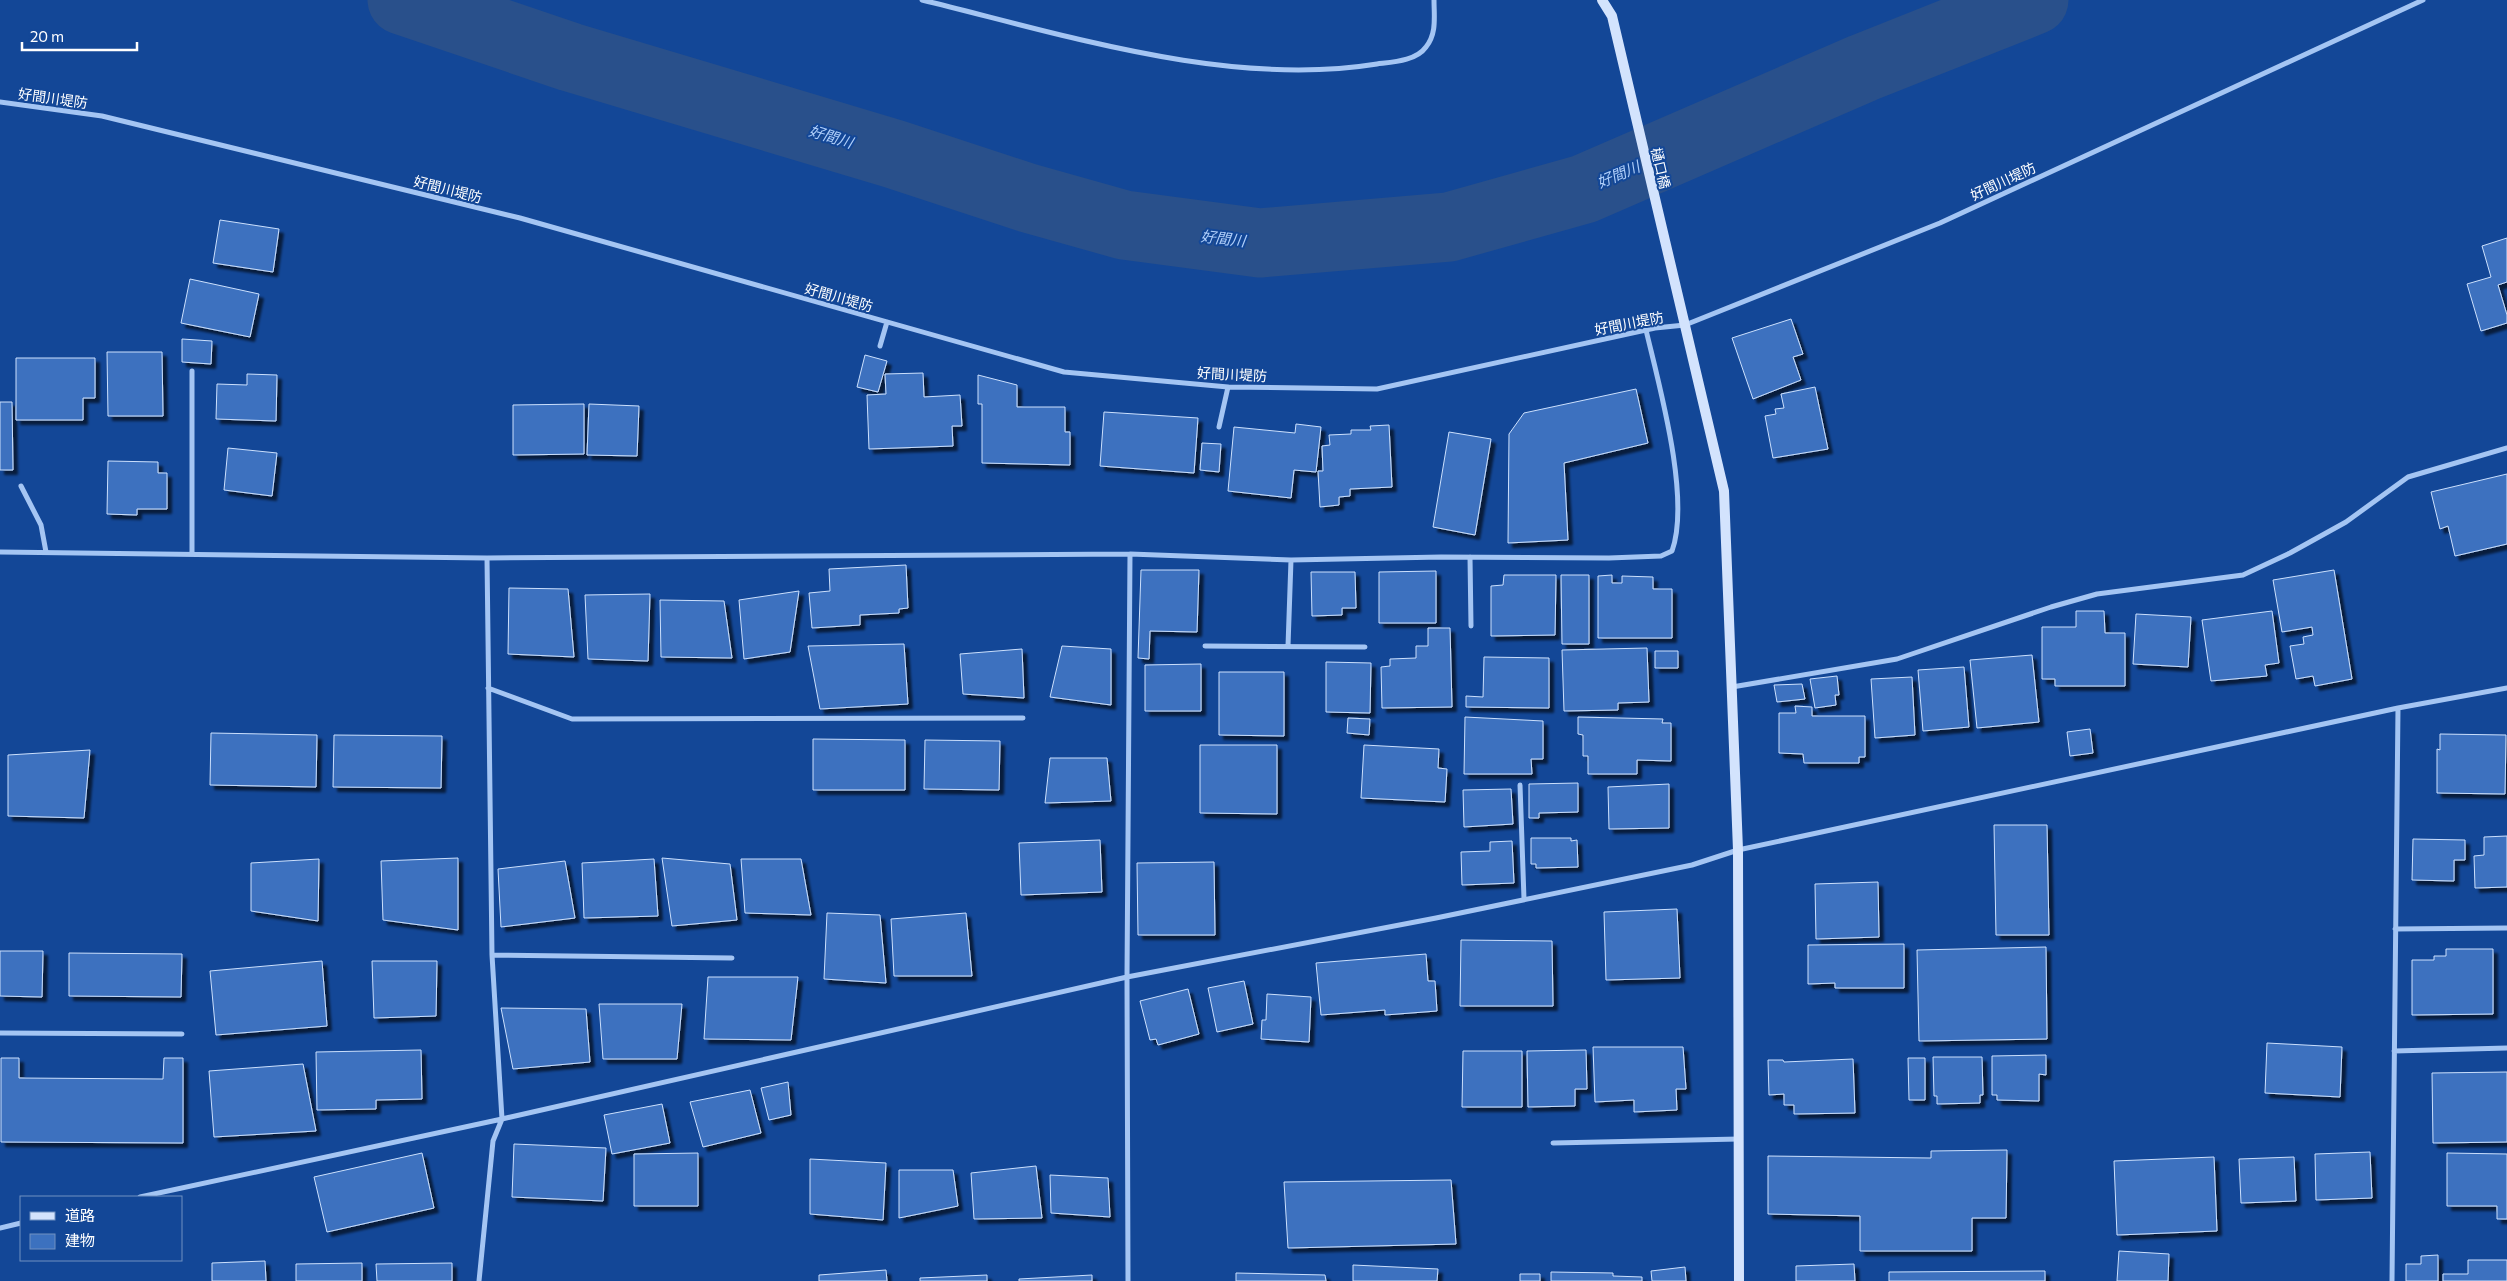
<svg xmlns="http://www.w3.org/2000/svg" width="2507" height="1281" font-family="Commissioner,'Noto Sans JP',sans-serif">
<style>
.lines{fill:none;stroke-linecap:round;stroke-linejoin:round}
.river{stroke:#29508b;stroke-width:69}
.building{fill:#3c71bf;stroke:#cce0fd;filter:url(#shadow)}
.street{stroke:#a4c5f3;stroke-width:5}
.secondary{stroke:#d3e3fd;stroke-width:10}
.labels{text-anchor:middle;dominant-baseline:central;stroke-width:4;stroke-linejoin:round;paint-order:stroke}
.street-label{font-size:14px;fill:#fff;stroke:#134797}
.water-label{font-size:15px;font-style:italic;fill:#b0cffa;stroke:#134797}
</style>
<defs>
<filter id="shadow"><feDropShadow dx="4.5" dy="4.5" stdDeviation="1" flood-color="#0009"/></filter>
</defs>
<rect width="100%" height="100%" fill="#134797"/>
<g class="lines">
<path class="river" d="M 402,0 L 570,57 L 894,154 L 1028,198 L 1124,225 L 1260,243 L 1449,227 L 1584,189 L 1863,68 L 2034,0"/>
</g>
<path class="building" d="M 220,220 L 279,229 L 273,272 L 213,263 Z
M 2507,238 L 2507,282 L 2498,285 L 2507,315 L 2507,323 L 2481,331 L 2467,284 L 2491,277 L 2482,246 Z
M 190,279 L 259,294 L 250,337 L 181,323 Z
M 1791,319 L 1803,354 L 1793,357 L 1801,380 L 1753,399 L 1732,338 Z
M 182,339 L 212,341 L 211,364 L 182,362 Z
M 107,352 L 162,352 L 163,416 L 108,416 Z
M 865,355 L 887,361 L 878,392 L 857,387 Z
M 16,358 L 95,358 L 95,398 L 83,398 L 83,420 L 16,420 Z
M 923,373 L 924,397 L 960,395 L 962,426 L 952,426 L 953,446 L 869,449 L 867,395 L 886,394 L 885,374 Z
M 247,374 L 277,375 L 276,421 L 216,419 L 217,384 L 247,385 Z
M 978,375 L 1017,385 L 1017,407 L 1065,407 L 1065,432 L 1070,432 L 1070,465 L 982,463 L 982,404 L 978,404 Z
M 1815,387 L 1828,449 L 1773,458 L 1765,416 L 1776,414 L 1775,409 L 1784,408 L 1781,394 Z
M 1636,389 L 1648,443 L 1564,463 L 1568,540 L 1508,543 L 1509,434 L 1524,413 Z
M 0,402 L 12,402 L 13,470 L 0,470 Z
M 584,404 L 584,454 L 513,455 L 513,405 Z
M 589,404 L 639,406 L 637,456 L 587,455 Z
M 1104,412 L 1198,418 L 1194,473 L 1100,466 Z
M 1296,424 L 1321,427 L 1316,472 L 1294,470 L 1291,498 L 1228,491 L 1234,427 L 1295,433 Z
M 1389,425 L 1392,487 L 1350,489 L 1350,496 L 1339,497 L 1339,505 L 1320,507 L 1318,471 L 1323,471 L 1322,446 L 1330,445 L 1329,435 L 1351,434 L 1351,430 L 1371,430 L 1370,426 Z
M 1449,432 L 1491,439 L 1475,535 L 1433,527 Z
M 1202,443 L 1221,444 L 1219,472 L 1200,470 Z
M 228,448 L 277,453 L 272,496 L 224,490 Z
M 108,461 L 158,462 L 158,473 L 167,473 L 167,509 L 137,509 L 137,515 L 107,514 Z
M 2507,474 L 2507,544 L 2455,556 L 2448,526 L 2440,529 L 2431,492 Z
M 906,565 L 908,608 L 899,609 L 899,613 L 860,615 L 860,625 L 812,628 L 809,593 L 830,591 L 829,569 Z
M 1141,570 L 1199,570 L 1197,632 L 1150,631 L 1149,659 L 1138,658 Z
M 2334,570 L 2352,679 L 2315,686 L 2313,676 L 2296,679 L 2290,646 L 2304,644 L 2303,637 L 2313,635 L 2312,627 L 2282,632 L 2273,580 Z
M 1436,571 L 1436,623 L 1379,623 L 1379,572 Z
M 1311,572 L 1355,572 L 1356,608 L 1342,608 L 1342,615 L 1312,616 Z
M 1504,575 L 1556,575 L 1555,635 L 1491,636 L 1491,586 L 1503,585 Z
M 1561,575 L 1589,575 L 1589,644 L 1562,644 Z
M 1612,575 L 1612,583 L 1622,583 L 1622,576 L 1653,577 L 1653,589 L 1672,589 L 1672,638 L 1598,638 L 1598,576 Z
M 509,588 L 568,589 L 574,657 L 508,654 Z
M 799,591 L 790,652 L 744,659 L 739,600 Z
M 650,594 L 648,661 L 588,659 L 585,595 Z
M 660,600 L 724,601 L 732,658 L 661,657 Z
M 2076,611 L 2104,611 L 2105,633 L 2125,633 L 2125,686 L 2055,686 L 2055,679 L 2042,679 L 2042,627 L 2076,627 Z
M 2272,611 L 2279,663 L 2265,665 L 2267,676 L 2211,681 L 2202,620 Z
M 2136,614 L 2191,617 L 2188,667 L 2133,664 Z
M 1428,628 L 1450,628 L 1452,707 L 1382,708 L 1381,667 L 1390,666 L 1390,659 L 1416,658 L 1416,646 L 1428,646 Z
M 904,644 L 908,704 L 820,709 L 808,646 Z
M 1062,646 L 1111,649 L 1111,705 L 1050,697 Z
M 1647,648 L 1649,702 L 1618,703 L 1618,710 L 1564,711 L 1562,650 Z
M 1022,649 L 1024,698 L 963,694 L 960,654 Z
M 1655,651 L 1678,651 L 1678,668 L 1655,668 Z
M 2032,655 L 2039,722 L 1977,728 L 1970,660 Z
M 1484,657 L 1549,658 L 1549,708 L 1466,707 L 1466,696 L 1483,697 Z
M 1326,662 L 1371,663 L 1370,713 L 1326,712 Z
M 1201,664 L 1201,711 L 1145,711 L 1145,665 Z
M 1964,667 L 1969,727 L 1923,731 L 1918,670 Z
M 1219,672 L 1284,672 L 1284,736 L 1219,735 Z
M 1837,676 L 1839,695 L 1835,695 L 1836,705 L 1815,708 L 1810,679 Z
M 1912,677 L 1915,735 L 1875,738 L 1871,679 Z
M 1802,684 L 1805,699 L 1777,702 L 1774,685 Z
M 1795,706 L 1812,707 L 1812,716 L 1865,716 L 1865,757 L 1859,757 L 1859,763 L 1804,763 L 1803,754 L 1779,753 L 1779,713 L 1796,713 Z
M 1465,717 L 1543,721 L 1543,759 L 1531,759 L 1532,774 L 1464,774 Z
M 1578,717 L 1663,719 L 1662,723 L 1671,723 L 1671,761 L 1637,760 L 1637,774 L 1588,774 L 1588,756 L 1583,756 L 1583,735 L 1578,734 Z
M 1348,718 L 1370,719 L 1369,735 L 1347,733 Z
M 2090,729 L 2093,753 L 2070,756 L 2067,732 Z
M 211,733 L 317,735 L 316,787 L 210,785 Z
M 2440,734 L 2506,735 L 2505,794 L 2437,793 L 2437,749 L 2440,750 Z
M 334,735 L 442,736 L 441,788 L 333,787 Z
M 813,739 L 905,740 L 905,790 L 813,790 Z
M 925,740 L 1000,741 L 999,790 L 924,789 Z
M 1200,745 L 1277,745 L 1277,814 L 1200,813 Z
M 1364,745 L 1439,749 L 1438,768 L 1447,769 L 1445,802 L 1361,798 Z
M 90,750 L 84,818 L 8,816 L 8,755 Z
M 1050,758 L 1107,758 L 1111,801 L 1045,803 Z
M 1578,783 L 1578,812 L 1539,813 L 1539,818 L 1529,818 L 1529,784 Z
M 1669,784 L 1669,828 L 1609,829 L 1608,787 Z
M 1511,789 L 1513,824 L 1464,827 L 1463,790 Z
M 1994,825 L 2047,825 L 2049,935 L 1996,935 Z
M 2507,836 L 2507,887 L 2475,888 L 2474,856 L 2484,855 L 2484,837 Z
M 1531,838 L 1571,838 L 1571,841 L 1577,840 L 1578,867 L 1536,868 L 1536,864 L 1531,864 Z
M 2413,839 L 2465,840 L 2465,860 L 2454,860 L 2454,881 L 2412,880 Z
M 1100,840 L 1102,892 L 1021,895 L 1019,843 Z
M 1512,841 L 1514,883 L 1462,885 L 1461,852 L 1490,851 L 1490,842 Z
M 458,858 L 458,930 L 383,920 L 381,861 Z
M 662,858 L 730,864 L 737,920 L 672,926 Z
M 319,859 L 318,921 L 251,911 L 251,863 Z
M 654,859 L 658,916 L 584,918 L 582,863 Z
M 741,859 L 801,859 L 811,915 L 745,913 Z
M 565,861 L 575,918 L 501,927 L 498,869 Z
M 1214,862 L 1215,935 L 1138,935 L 1137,863 Z
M 1878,882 L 1879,937 L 1816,939 L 1815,884 Z
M 1677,909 L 1680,978 L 1606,980 L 1604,912 Z
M 827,913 L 880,915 L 886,983 L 824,979 Z
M 966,913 L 972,976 L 894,976 L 891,919 Z
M 1461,940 L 1552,941 L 1553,1006 L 1460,1006 Z
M 1904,944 L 1904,988 L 1835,988 L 1835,983 L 1808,984 L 1808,945 Z
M 2046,947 L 2047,1039 L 1919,1041 L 1917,950 Z
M 2446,949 L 2493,949 L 2493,1014 L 2412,1015 L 2412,960 L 2434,960 L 2434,956 L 2446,956 Z
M 0,951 L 43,951 L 42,997 L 0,996 Z
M 69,953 L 182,954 L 181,997 L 69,996 Z
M 1426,954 L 1428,981 L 1435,981 L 1437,1011 L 1385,1015 L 1385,1010 L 1321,1015 L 1316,963 Z
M 322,961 L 327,1026 L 216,1035 L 210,971 Z
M 372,961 L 437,961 L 436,1016 L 374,1018 Z
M 708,977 L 798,977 L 791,1040 L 704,1039 Z
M 1244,981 L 1253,1024 L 1217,1032 L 1208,988 Z
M 1188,989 L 1199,1034 L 1158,1045 L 1156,1039 L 1150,1040 L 1140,1001 Z
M 1267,994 L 1311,997 L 1309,1042 L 1261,1039 L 1262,1020 L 1266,1020 Z
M 599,1004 L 682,1004 L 677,1059 L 603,1059 Z
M 501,1008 L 586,1009 L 590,1062 L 513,1069 Z
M 2267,1043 L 2342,1047 L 2340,1097 L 2265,1093 Z
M 1593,1047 L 1683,1047 L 1686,1089 L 1676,1089 L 1677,1110 L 1634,1112 L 1634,1100 L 1595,1102 Z
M 421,1050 L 422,1099 L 376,1100 L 376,1109 L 317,1110 L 316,1052 Z
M 1586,1050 L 1587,1089 L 1575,1089 L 1575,1106 L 1528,1107 L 1527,1051 Z
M 1463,1051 L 1522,1051 L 1522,1107 L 1462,1107 Z
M 2046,1055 L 2046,1075 L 2039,1074 L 2039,1101 L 1997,1100 L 1997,1095 L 1992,1095 L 1992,1056 Z
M 1933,1057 L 1982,1057 L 1983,1095 L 1980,1095 L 1980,1103 L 1937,1104 L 1937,1096 L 1934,1096 Z
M 1,1058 L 19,1058 L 19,1078 L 163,1079 L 164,1058 L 183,1058 L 183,1143 L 1,1142 Z
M 1908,1058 L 1925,1058 L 1925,1100 L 1909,1100 Z
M 1853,1059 L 1855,1113 L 1794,1114 L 1794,1105 L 1784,1105 L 1784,1094 L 1769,1095 L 1768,1060 L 1783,1060 L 1784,1062 Z
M 303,1064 L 316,1131 L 214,1137 L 209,1071 Z
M 2507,1072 L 2507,1142 L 2433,1143 L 2432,1073 Z
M 788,1082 L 791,1115 L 769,1120 L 761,1088 Z
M 750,1090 L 761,1133 L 703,1147 L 690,1102 Z
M 662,1104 L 670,1143 L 612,1154 L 604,1115 Z
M 514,1144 L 606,1148 L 603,1201 L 512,1197 Z
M 2007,1150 L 2006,1218 L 1972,1218 L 1972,1251 L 1860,1251 L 1860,1216 L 1768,1214 L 1768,1156 L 1931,1158 L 1931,1151 Z
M 2370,1152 L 2372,1198 L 2316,1200 L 2315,1154 Z
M 422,1153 L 434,1208 L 327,1232 L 314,1177 Z
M 698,1153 L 698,1206 L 634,1206 L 634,1154 Z
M 2447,1153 L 2507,1154 L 2507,1219 L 2497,1219 L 2497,1206 L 2447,1206 Z
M 2214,1157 L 2217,1231 L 2117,1235 L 2114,1161 Z
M 2294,1157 L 2296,1201 L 2241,1203 L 2239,1159 Z
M 810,1159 L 886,1163 L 883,1220 L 810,1214 Z
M 1036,1166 L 1042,1218 L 974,1219 L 971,1173 Z
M 899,1170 L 953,1170 L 958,1206 L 899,1218 Z
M 1050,1175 L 1108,1178 L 1110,1217 L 1051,1213 Z
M 1451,1180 L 1456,1244 L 1288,1248 L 1284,1182 Z
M 2119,1251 L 2169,1254 L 2168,1281 L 2117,1281 Z
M 2438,1255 L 2438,1281 L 2406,1281 L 2406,1264 L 2421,1264 L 2421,1256 Z
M 2468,1260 L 2507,1260 L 2507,1281 L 2443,1281 L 2443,1274 L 2468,1274 Z
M 265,1261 L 266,1281 L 212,1281 L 212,1263 Z
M 362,1263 L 362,1281 L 296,1281 L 296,1264 Z
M 452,1263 L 452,1281 L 377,1281 L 376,1264 Z
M 1854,1264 L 1855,1281 L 1796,1281 L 1796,1266 Z
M 1353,1265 L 1438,1269 L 1437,1281 L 1353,1281 Z
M 1685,1267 L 1686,1281 L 1652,1281 L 1651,1271 Z
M 886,1270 L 887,1281 L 819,1281 L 819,1275 Z
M 2045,1271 L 2045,1281 L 1889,1281 L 1889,1272 Z
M 1551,1272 L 1613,1273 L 1613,1276 L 1642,1277 L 1642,1281 L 1551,1281 Z
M 1236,1273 L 1325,1275 L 1326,1281 L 1236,1281 Z
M 1520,1274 L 1540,1274 L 1540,1281 L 1520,1281 Z
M 987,1275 L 987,1281 L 920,1281 L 920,1278 Z
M 1092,1275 L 1092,1281 L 1019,1281 L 1019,1279 Z"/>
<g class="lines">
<path class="street" d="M 922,0 C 1066,35 1229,88 1377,64 C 1393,62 1416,61 1426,47 C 1437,33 1434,17 1434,0
M 0,102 L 102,116 L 520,218 L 1064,372 L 1228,387 L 1377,389 L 1655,328 L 1685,325 L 1940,223 L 2423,0
M 880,346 L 887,322
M 1219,427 L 1228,387
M 21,486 L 41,525 L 46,552
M 0,552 L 487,558 L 1130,554 L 1291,560 L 1441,557 L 1609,558 L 1661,556 L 1672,551 C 1691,498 1659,385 1646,330
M 192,554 L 192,371
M 1470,557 L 1471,626
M 1205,646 L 1365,647
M 1288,646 L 1291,560
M 1732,687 L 1897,659 L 2051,607 L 2097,594 L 2243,575 L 2290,553 L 2346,522 L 2408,477 L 2507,448
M 488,688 L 572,719 L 1023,718
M 1520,785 L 1524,899
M 2395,929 L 2507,928
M 492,955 L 732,958
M 0,1033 L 182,1034
M 2394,1051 L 2507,1048
M 1553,1143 L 1739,1139
M 140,1197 L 502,1119 L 1127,977 L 1436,918 L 1692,865 L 1738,850 L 2398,708 L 2507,688
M 0,1228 L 21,1223
M 479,1281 L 493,1141 L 502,1119 L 492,955 L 487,558
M 1128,1281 L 1127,977 L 1130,554
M 2392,1281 L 2398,708"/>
<path class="secondary" d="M 1602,0 L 1612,16 L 1724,491 L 1738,850 L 1739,1281"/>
</g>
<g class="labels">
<g class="street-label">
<text transform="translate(53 98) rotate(8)">好間川堤防</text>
<text transform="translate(1661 168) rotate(77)">樋口橋</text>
<text transform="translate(2003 181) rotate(-25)">好間川堤防</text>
<text transform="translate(448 189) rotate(14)">好間川堤防</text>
<text transform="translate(839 297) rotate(16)">好間川堤防</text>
<text transform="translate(1629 323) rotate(-11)">好間川堤防</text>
<text transform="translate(1232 374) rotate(3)">好間川堤防</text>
</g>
<g class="water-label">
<text transform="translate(831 136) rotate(17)">好間川</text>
<text transform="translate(1618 174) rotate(-23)">好間川</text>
<text transform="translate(1223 238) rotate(7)">好間川</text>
</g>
</g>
<rect x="20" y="1196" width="162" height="65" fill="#134797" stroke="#7191c1"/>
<rect x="30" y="1212" width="25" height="8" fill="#d3e3fd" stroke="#7191c1"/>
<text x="65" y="1221" font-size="15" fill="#ffffff">道路</text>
<rect x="30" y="1234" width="25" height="15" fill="#3c71bf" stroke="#7191c1"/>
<text x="65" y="1246" font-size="15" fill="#ffffff">建物</text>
<path d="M22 42v8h115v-8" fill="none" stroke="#ffffff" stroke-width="2.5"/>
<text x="30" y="42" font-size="15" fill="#ffffff" stroke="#134797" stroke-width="4" paint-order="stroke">20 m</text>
</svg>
